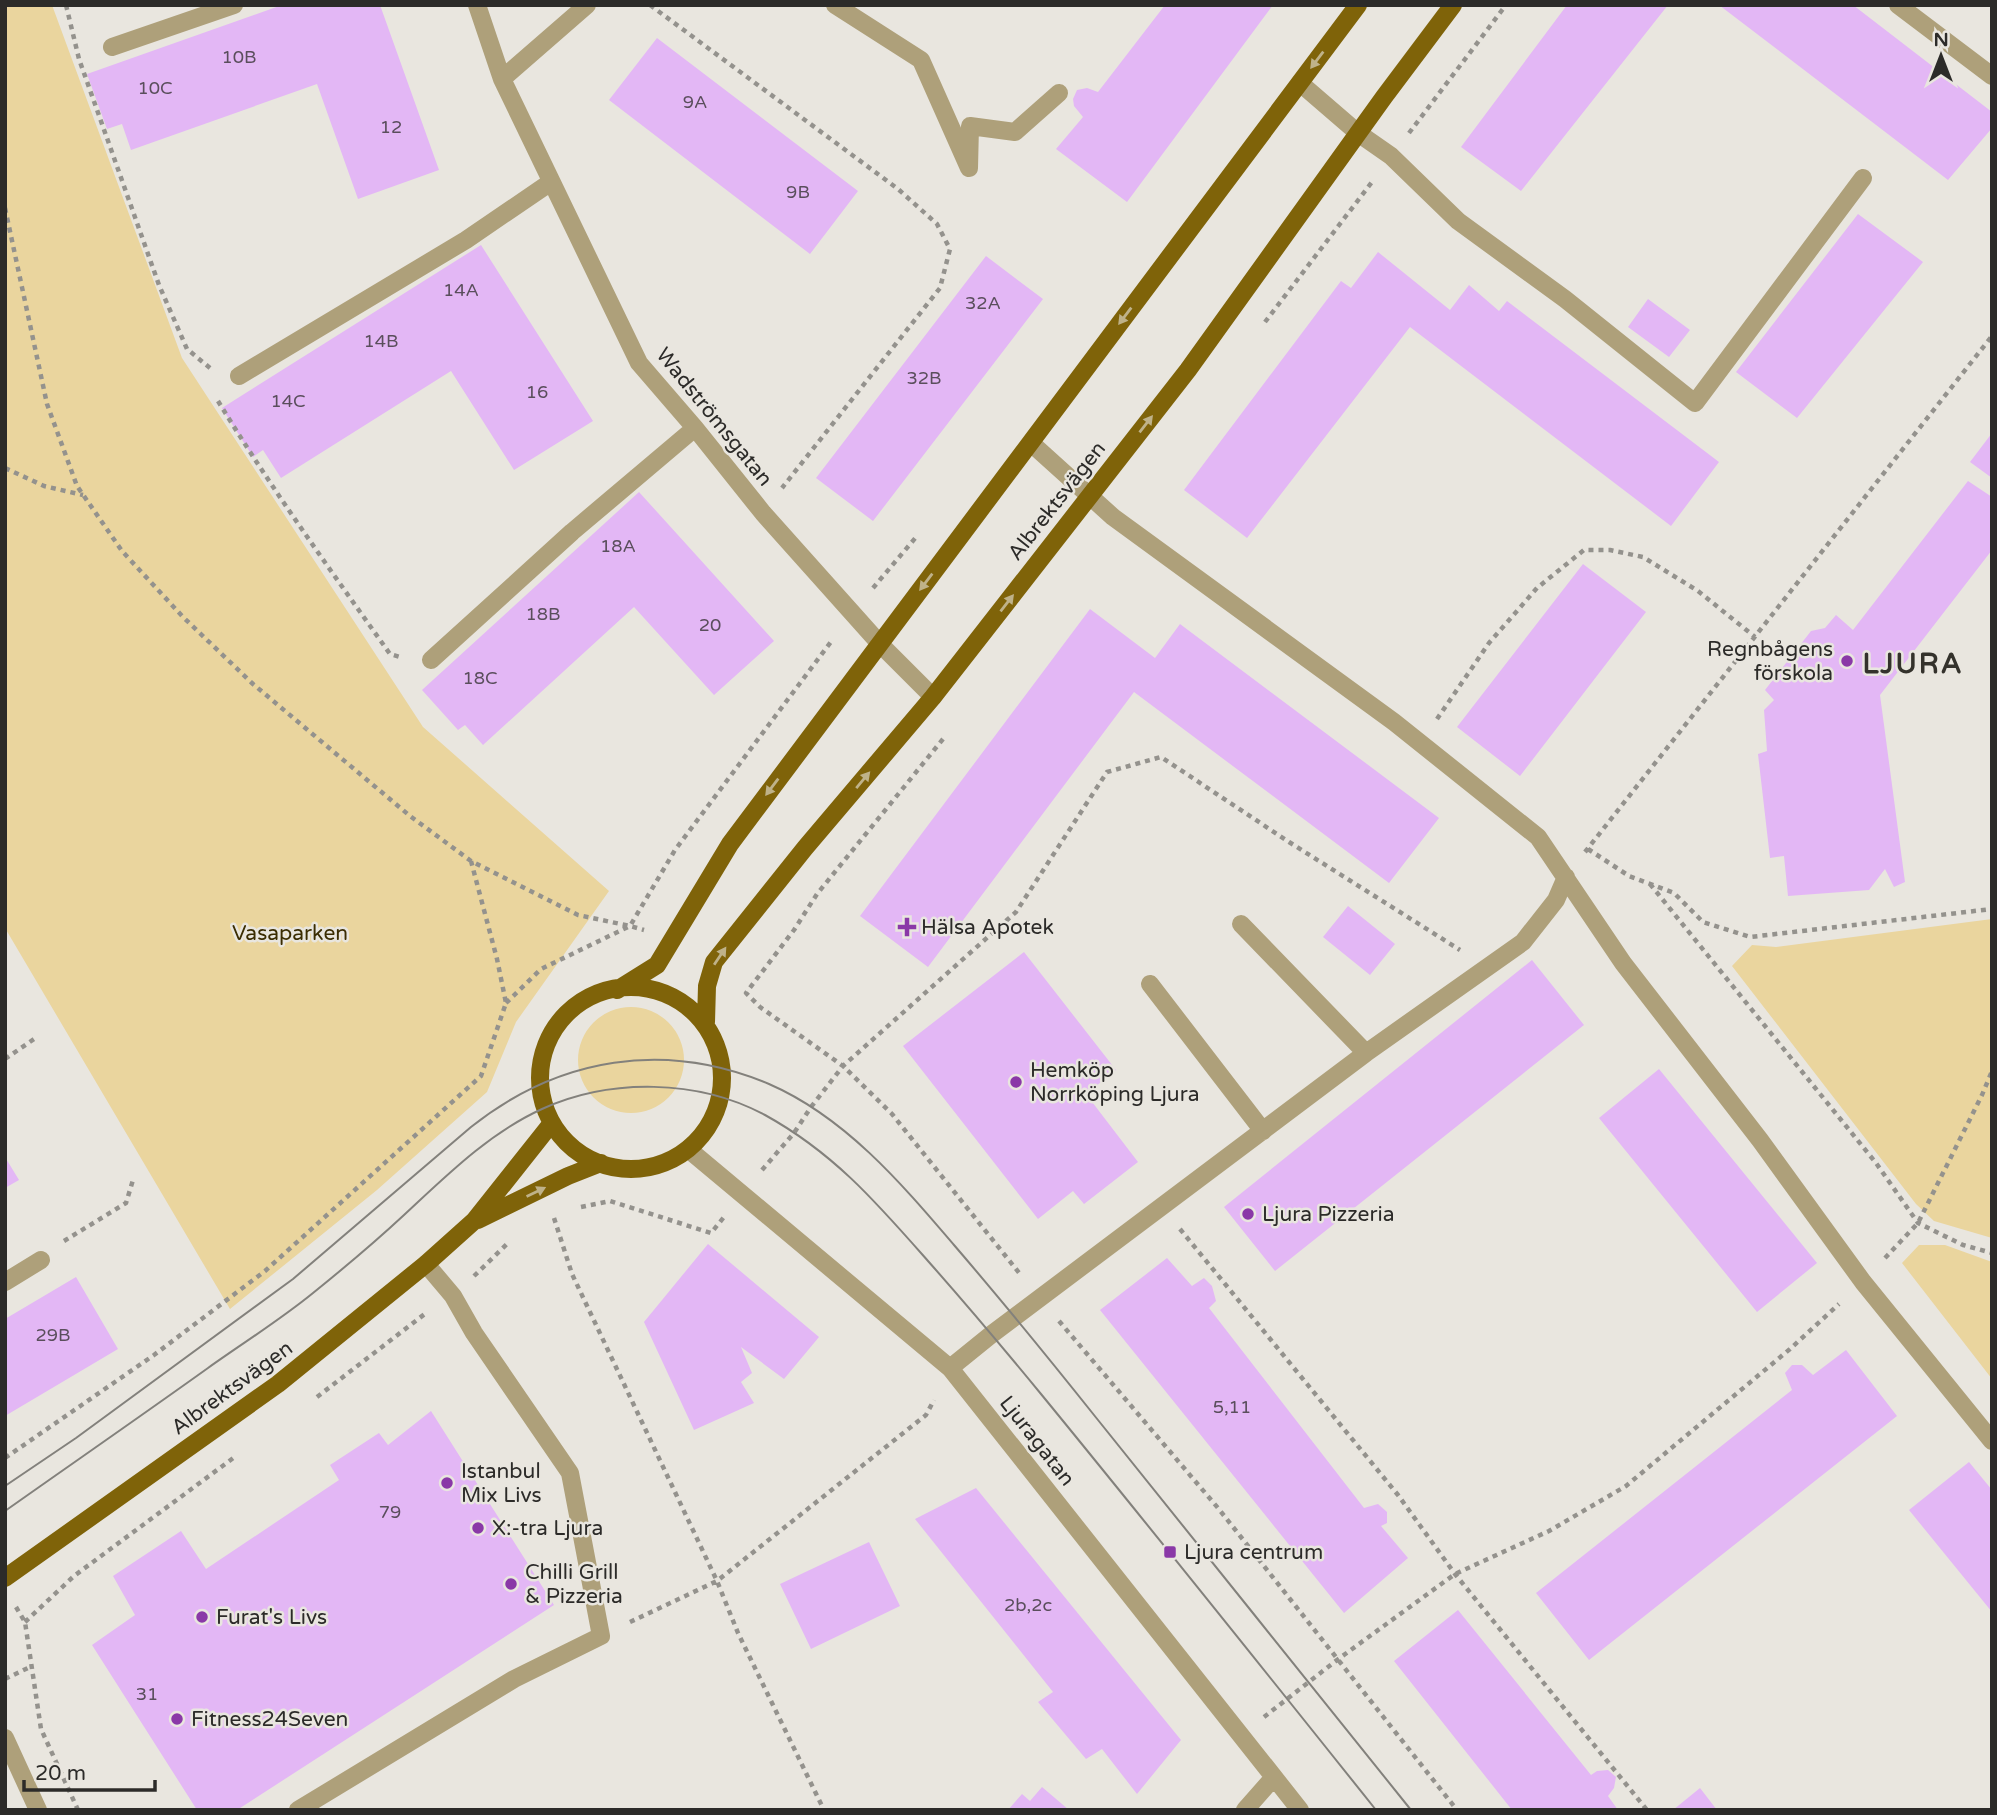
<svg xmlns="http://www.w3.org/2000/svg" width="1997" height="1815" font-family="'Varela Round',sans-serif">
<style>
.green{fill:#ead59e}
.building{fill:#e3b7f5}
.lines{fill:none;stroke-linecap:round;stroke-linejoin:round}
.path{stroke:#94928d;stroke-width:4.5;stroke-dasharray:5 5;stroke-linecap:butt}
.minor{stroke:#aea07a;stroke-width:18}
.major{stroke:#7f6309;stroke-width:18}
.tram{stroke:#83817c;stroke-width:2}
.oneway{fill:#bfb289}
.poi-dot{fill:#8a38a7;stroke:#e9e6df;stroke-width:2.5}
.labels{text-anchor:middle;dominant-baseline:central;stroke-width:5;stroke-linejoin:round;paint-order:stroke}
.number-label{font-size:18px;fill:#5a4e5c}
.street-label{font-size:21px;fill:#2c2b29;stroke:#e9e6df}
.poi-label{font-size:21px;fill:#2c2b29;stroke:#e9e6df;text-anchor:start}
.park-label{font-size:21px;fill:#3b2d02;stroke:#e9e6df}
.district-label{font-size:28px;font-weight:bold;letter-spacing:2px;fill:#34322c;stroke:#e9e6df}
</style>
<rect width="100%" height="100%" fill="#e9e6df"/>
<path class="green" d="M 5,5 L 52,5 L 182,358 L 423,727 L 609,891 L 516,1022 L 487,1092 L 377,1190 L 230,1309 L 5,928 Z
M 1992,919 L 1992,1238 L 1934,1221 L 1916,1204 L 1732,966 L 1752,945 L 1776,947 Z
M578 1060a53 53 0 1 1 106 0a53 53 0 1 1-106 0Z
M 1919,1245 L 1945,1245 L 1992,1262 L 1992,1379 L 1902,1263 Z"/>
<path class="building" d="M 282,5 L 380,5 L 439,170 L 358,199 L 317,84 L 131,150 L 122,124 L 107,129 L 87,74 Z
M 1165,5 L 1273,5 L 1127,202 L 1056,149 L 1083,117 L 1074,106 L 1073,99 L 1077,90 L 1087,88 L 1098,92 Z
M 1567,5 L 1668,5 L 1521,191 L 1461,147 Z
M 1719,5 L 1853,5 L 1992,112 L 1992,128 L 1948,180 Z
M 657,38 L 858,191 L 810,254 L 609,100 Z
M 1858,214 L 1923,262 L 1797,418 L 1736,372 Z
M 481,245 L 593,421 L 514,470 L 451,371 L 281,478 L 263,450 L 253,457 L 222,408 Z
M 1378,252 L 1450,310 L 1469,285 L 1499,311 L 1507,301 L 1719,462 L 1671,526 L 1410,327 L 1247,538 L 1184,490 L 1341,281 L 1351,288 Z
M 986,256 L 1043,299 L 873,521 L 816,478 Z
M 1648,299 L 1690,330 L 1669,357 L 1628,327 Z
M 1992,433 L 1992,478 L 1970,462 Z
M 1968,481 L 1992,497 L 1992,550 L 1880,695 L 1905,882 L 1894,887 L 1885,869 L 1869,890 L 1788,896 L 1784,856 L 1770,858 L 1758,754 L 1767,751 L 1764,710 L 1774,700 L 1765,690 L 1811,631 L 1825,628 L 1836,615 L 1853,630 Z
M 639,492 L 774,641 L 714,695 L 634,607 L 483,745 L 465,725 L 458,730 L 422,690 Z
M 1583,564 L 1646,612 L 1520,776 L 1457,727 Z
M 1090,609 L 1155,658 L 1180,624 L 1439,818 L 1389,883 L 1134,692 L 928,967 L 860,916 Z
M 1348,906 L 1395,944 L 1370,975 L 1323,937 Z
M 1024,952 L 1116,1070 L 1086,1094 L 1138,1162 L 1084,1204 L 1073,1191 L 1038,1219 L 903,1046 Z
M 1532,960 L 1584,1025 L 1275,1271 L 1224,1207 Z
M 1659,1069 L 1817,1263 L 1757,1312 L 1599,1118 Z
M 5,1157 L 19,1180 L 5,1188 Z
M 708,1244 L 819,1337 L 784,1379 L 741,1347 L 752,1373 L 741,1382 L 754,1403 L 694,1430 L 644,1322 Z
M 1167,1258 L 1192,1286 L 1204,1278 L 1212,1286 L 1216,1301 L 1209,1308 L 1364,1508 L 1378,1504 L 1387,1512 L 1387,1523 L 1381,1526 L 1408,1558 L 1344,1613 L 1100,1310 Z
M 76,1277 L 118,1349 L 5,1416 L 5,1319 Z
M 1846,1350 L 1897,1416 L 1589,1660 L 1536,1593 L 1792,1390 L 1785,1373 L 1792,1365 L 1802,1365 L 1813,1375 Z
M 431,1411 L 554,1605 L 237,1810 L 197,1810 L 92,1645 L 135,1615 L 113,1576 L 181,1531 L 206,1569 L 339,1480 L 330,1465 L 379,1433 L 388,1445 Z
M 1969,1462 L 1992,1490 L 1992,1612 L 1909,1510 Z
M 976,1488 L 1181,1740 L 1137,1794 L 1102,1749 L 1086,1759 L 1038,1702 L 1053,1692 L 915,1519 Z
M 869,1542 L 900,1606 L 811,1649 L 780,1584 Z
M 1458,1610 L 1591,1775 L 1597,1771 L 1608,1770 L 1616,1777 L 1614,1788 L 1608,1796 L 1618,1810 L 1512,1810 L 1394,1661 Z
M 1042,1787 L 1069,1810 L 1008,1810 L 1022,1794 L 1030,1801 Z
M 1700,1788 L 1717,1810 L 1673,1810 Z"/>
<g class="lines">
<path class="path" d="M 66,5 L 79,59 L 159,285 L 187,349 L 210,368
M 650,5 L 898,189 L 937,224 L 950,249 L 940,288 L 782,488
M 1409,133 L 1506,5
M 5,208 L 47,404 L 77,486 L 122,551 L 183,617 L 253,684 L 410,816 L 471,861 L 578,915 L 630,926 L 675,850 L 833,639
M 1265,322 L 1372,182
M 218,401 C 271,488 331,571 390,654 L 400,657
M 5,468 L 44,486 L 83,495
M 873,588 L 917,536
M 1437,719 L 1489,643 L 1537,588 L 1584,550 L 1610,550 L 1643,557 L 1698,591 L 1755,637
M 943,739 L 817,894 L 794,930 L 746,993 L 760,1007 L 843,1066 L 892,1114 L 1020,1274
M 1588,849 L 1629,876 L 1674,893 L 1703,922 L 1750,937 L 1992,909
M 1585,852 L 1992,336
M 1650,884 L 1876,1163 L 1918,1223 L 1963,1245 L 1992,1253
M 506,1003 L 541,969 L 630,926 L 644,930
M 5,1059 L 37,1037
M 762,1170 L 794,1133 L 811,1107 L 843,1066 L 1016,912 L 1107,772 L 1161,757 L 1289,842 L 1460,950
M 581,1207 L 610,1201 L 711,1233 L 724,1217
M 554,1218 L 572,1274 L 717,1581 L 738,1633 L 824,1810
M 1180,1229 L 1398,1495 L 1455,1574 L 1647,1810
M 64,1241 L 126,1203 L 133,1180
M 1885,1258 L 1918,1223 L 1982,1095 L 1992,1071
M 474,1276 L 508,1243
M 1059,1321 L 1218,1508 L 1457,1810
M 317,1397 L 426,1313
M 5,1458 L 154,1355 L 265,1271 L 481,1076 L 506,1003 L 497,959 L 471,861
M 16,1607 L 25,1622 L 41,1729 L 78,1810
M 25,1622 L 74,1576 L 236,1456
M 630,1622 L 717,1581 L 926,1415 L 934,1400
M 5,1679 L 30,1667
M 1264,1717 L 1337,1660 L 1455,1574 L 1549,1531 L 1626,1486 L 1790,1349 L 1839,1304"/>
<path class="minor" d="M 477,5 L 502,79 L 639,363 L 695,428 L 763,513 L 880,644 L 933,697
M 835,5 L 921,60 L 969,168 L 970,126 L 1015,132 L 1059,93
M 1898,5 L 1992,76
M 112,47 L 234,5
M 502,79 L 587,5
M 1300,83 L 1358,133 L 1391,156 L 1458,221 L 1565,299 L 1695,403 L 1863,178
M 239,376 L 466,240 L 551,182
M 1031,443 L 1113,517 L 1394,722 L 1538,837 L 1623,963 L 1760,1140 L 1863,1282 L 1992,1441
M 431,660 L 572,532 L 695,428
M 1241,924 L 1366,1053
M 1150,984 L 1263,1131
M 688,1149 L 950,1368 L 1300,1810
M 5,1282 L 41,1260
M 950,1368 L 992,1334 L 1366,1053 L 1523,942 L 1556,900 L 1566,877
M 5,1738 L 38,1810
M 298,1810 L 514,1679 L 601,1636 L 570,1473 L 474,1333 L 453,1296 L 426,1264
M 1245,1810 L 1274,1777"/>
<path class="major" d="M540 1078a91 91 0 1 1 182 0a91 91 0 1 1-182 0Z
M 617,990 L 657,965 L 730,844 L 1358,5
M 706,1022 L 707,986 L 714,962 L 805,848 L 933,697 L 1188,370 L 1384,97 L 1453,5
M 478,1220 L 568,1176 L 601,1163
M 5,1578 L 278,1384 L 426,1264 L 474,1221 L 551,1124"/>
<path class="tram" d="M 5,1486 L 76,1438 L 293,1279 L 471,1127 C 559,1057 665,1040 769,1084 C 845,1117 901,1183 954,1245 C 1003,1302 1051,1361 1098,1420 C 1202,1550 1307,1680 1411,1810
M 5,1511 C 73,1463 141,1416 208,1368 C 243,1343 280,1320 313,1293 C 344,1268 375,1242 404,1215 C 446,1176 489,1133 542,1109 C 610,1078 698,1079 765,1115 C 834,1153 877,1203 928,1261 C 967,1305 1004,1349 1041,1394 C 1154,1532 1265,1671 1376,1810"/>
</g>
<defs><path id="oneway-solid" d="M-6-.8H1V-3.2L6.5 0L1 3.2V.8H-6Z" transform="scale(1.75)"/></defs>
<g class="oneway">
<use href="#oneway-solid" transform="translate(1317 60) rotate(127)"/>
<use href="#oneway-solid" transform="translate(1125 316) rotate(127)"/>
<use href="#oneway-solid" transform="translate(1146 424) rotate(-52)"/>
<use href="#oneway-solid" transform="translate(926 582) rotate(127)"/>
<use href="#oneway-solid" transform="translate(1007 603) rotate(-52)"/>
<use href="#oneway-solid" transform="translate(863 780) rotate(-50)"/>
<use href="#oneway-solid" transform="translate(772 787) rotate(127)"/>
<use href="#oneway-solid" transform="translate(720 956) rotate(-56)"/>
<use href="#oneway-solid" transform="translate(536 1192) rotate(-26)"/>
</g>
<g class="poi-dot">
<circle cx="1847" cy="661" r="7"/>
<path d="M903.5 916.5h7v7h7v7h-7v7h-7v-7h-7v-7h7z"/>
<circle cx="1016" cy="1082" r="7"/>
<circle cx="1248" cy="1214" r="7"/>
<circle cx="447" cy="1483" r="7"/>
<circle cx="478" cy="1528" r="7"/>
<rect x="1163" y="1545" width="14" height="14" rx="3.5"/>
<circle cx="511" cy="1584" r="7"/>
<circle cx="202" cy="1617" r="7"/>
<circle cx="177" cy="1719" r="7"/>
</g>
<g class="labels">
<g class="number-label">
<text x="239" y="57">10B</text>
<text x="155" y="88">10C</text>
<text x="695" y="102">9A</text>
<text x="391" y="127">12</text>
<text x="798" y="192">9B</text>
<text x="461" y="290">14A</text>
<text x="983" y="303">32A</text>
<text x="381" y="341">14B</text>
<text x="924" y="378">32B</text>
<text x="537" y="392">16</text>
<text x="288" y="401">14C</text>
<text x="618" y="546">18A</text>
<text x="543" y="614">18B</text>
<text x="710" y="625">20</text>
<text x="480" y="678">18C</text>
<text x="53" y="1335">29B</text>
<text x="1232" y="1407">5,11</text>
<text x="390" y="1512">79</text>
<text x="1028" y="1605">2b,2c</text>
<text x="147" y="1694">31</text>
</g>
<g class="street-label">
<text transform="translate(714 417) rotate(51)">Wadströmsgatan</text>
<text transform="translate(1057 501) rotate(-52)">Albrektsvägen</text>
<text transform="translate(232 1388) rotate(-36)">Albrektsvägen</text>
<text transform="translate(1037 1441) rotate(52)">Ljuragatan</text>
</g>
<g class="poi-label">
<text x="1833" y="649" text-anchor="end">Regnbågens<tspan x="1833" dy="24">förskola</tspan></text>
<text x="921" y="927">Hälsa Apotek</text>
<text x="1030" y="1070">Hemköp<tspan x="1030" dy="24">Norrköping Ljura</tspan></text>
<text x="1262" y="1214">Ljura Pizzeria</text>
<text x="461" y="1471">Istanbul<tspan x="461" dy="24">Mix Livs</tspan></text>
<text x="492" y="1528">X:-tra Ljura</text>
<text x="1184" y="1552">Ljura centrum</text>
<text x="525" y="1572">Chilli Grill<tspan x="525" dy="24">&amp; Pizzeria</tspan></text>
<text x="216" y="1617">Furat's Livs</text>
<text x="191" y="1719">Fitness24Seven</text>
</g>
<g class="park-label">
<text x="290" y="933">Vasaparken</text>
</g>
<g class="district-label">
<text x="1913" y="664">LJURA</text>
</g>
</g>
<rect width="1997" height="1815" fill="none" stroke="#2c2b29" stroke-width="14"/>
<g transform="translate(1941 56)" stroke="#e9e6df" stroke-width="5" paint-order="stroke">
<path d="M0-5L12 26L0 18L-12 26Z" fill="#2c2b29"/>
<text y="-10" font-size="19" font-weight="bold" text-anchor="middle" fill="#2c2b29">N</text>
</g>
<path d="M24 1780v10h131v-10" fill="none" stroke="#2c2b29" stroke-width="3.5"/>
<text x="35" y="1780" font-size="21" fill="#2c2b29" stroke="#e9e6df" stroke-width="5" paint-order="stroke">20 m</text>
</svg>
